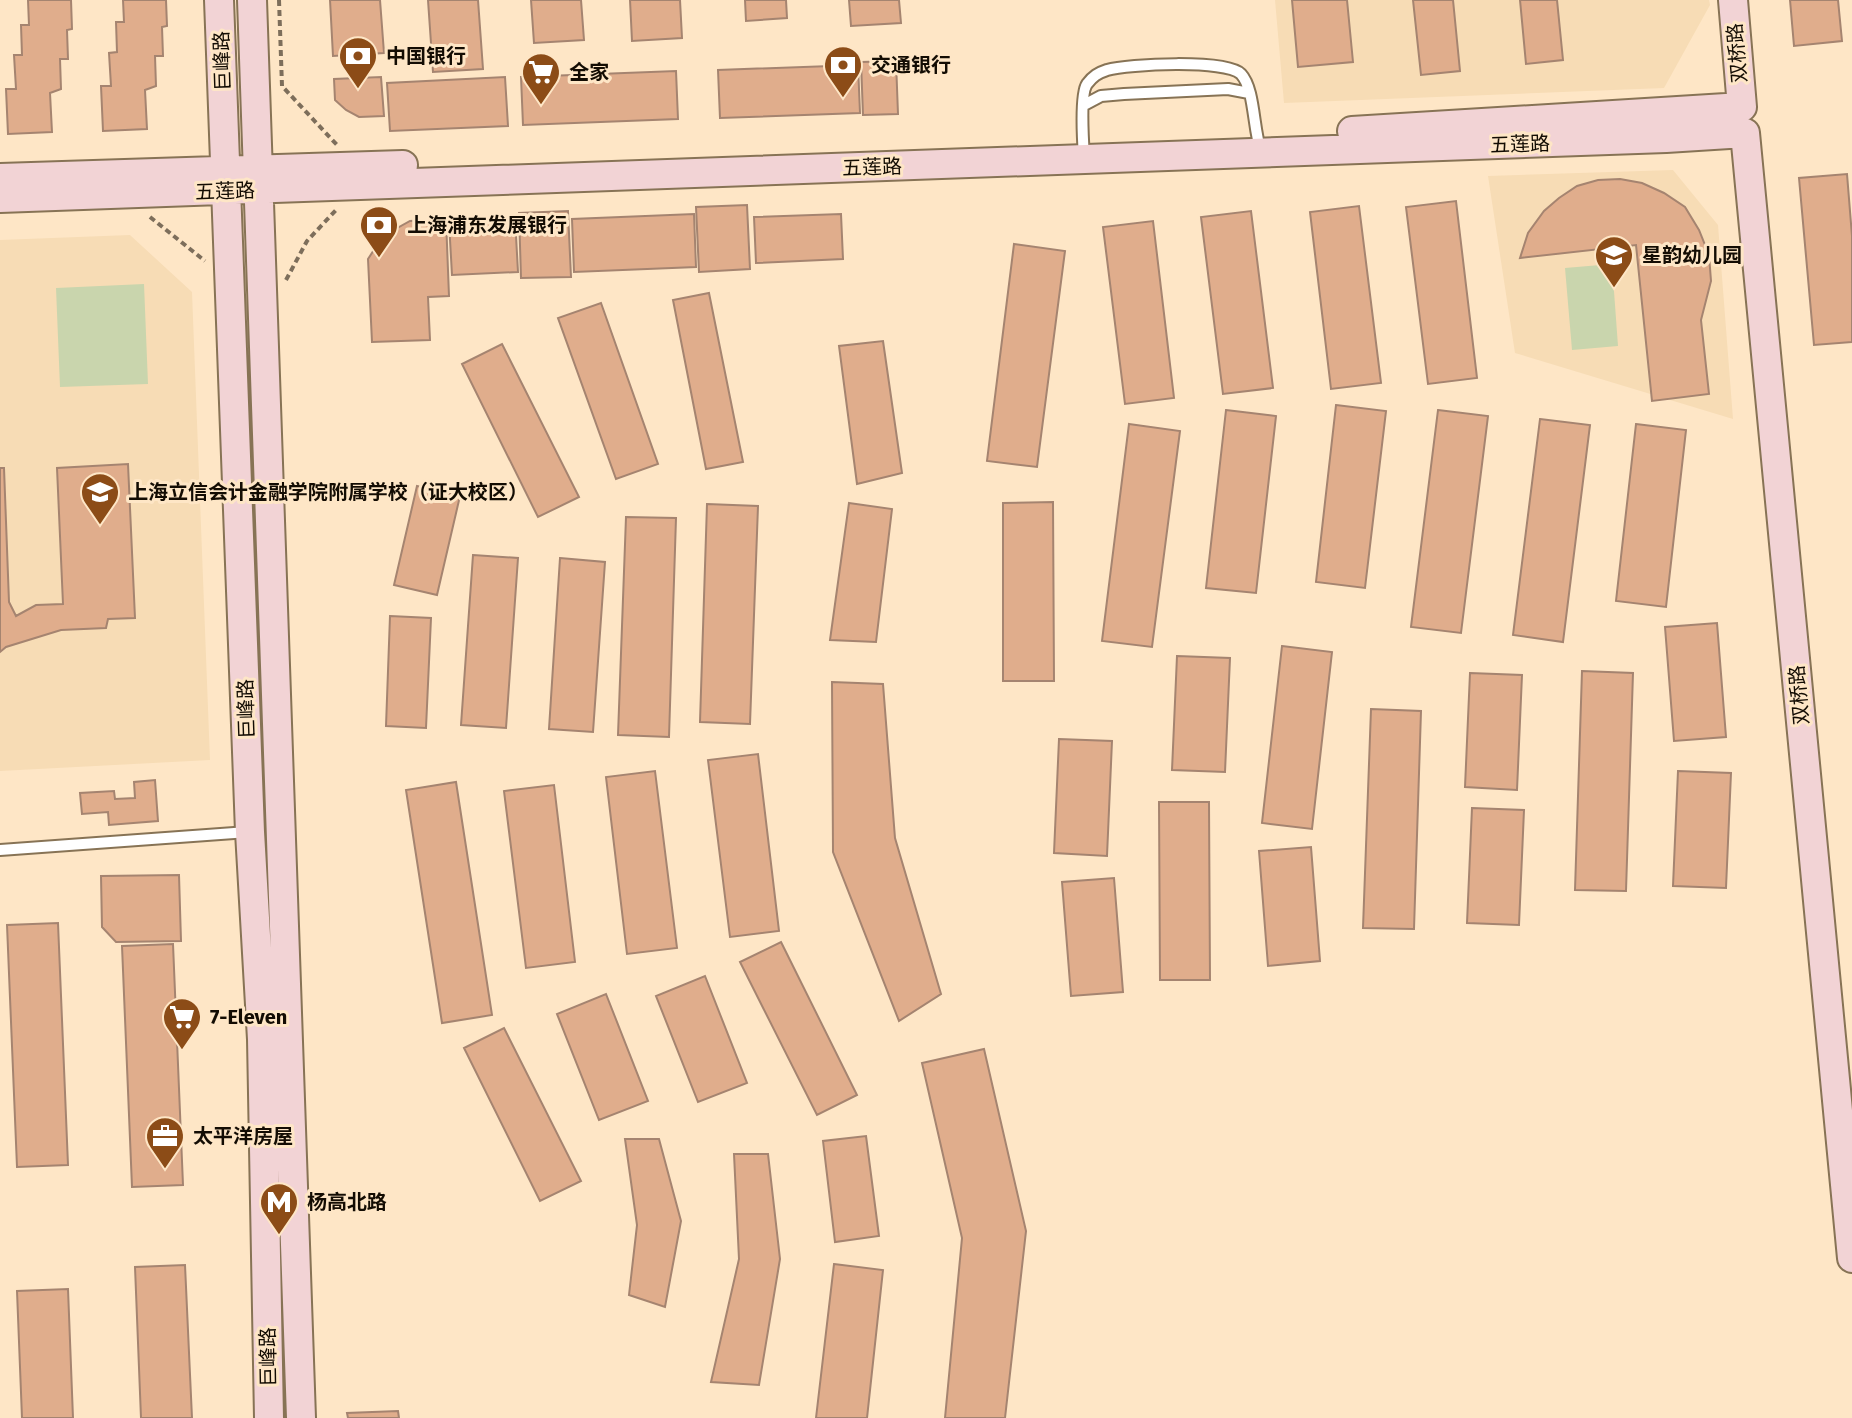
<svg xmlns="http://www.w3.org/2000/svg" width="1852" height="1418" font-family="'Fira Sans','Noto Sans SC',sans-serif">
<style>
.built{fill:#f7dcb5}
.green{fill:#c9d5ad}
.building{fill:#e0ad8c;stroke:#a58470;stroke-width:2}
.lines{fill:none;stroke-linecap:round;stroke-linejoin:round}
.lane-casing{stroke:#877355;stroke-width:14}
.secondary-casing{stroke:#877355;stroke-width:32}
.path{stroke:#7d6e5b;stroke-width:4;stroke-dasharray:6 4;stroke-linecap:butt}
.lane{stroke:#fff;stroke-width:10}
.secondary{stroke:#f2d3d5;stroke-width:28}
.labels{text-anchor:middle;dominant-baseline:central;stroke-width:6;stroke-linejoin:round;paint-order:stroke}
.street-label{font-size:20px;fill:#130c03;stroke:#fee6c6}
.poi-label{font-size:20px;font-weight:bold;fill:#130c03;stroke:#fee6c6;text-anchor:start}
</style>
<rect width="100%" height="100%" fill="#fee6c6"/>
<path class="built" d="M 1275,0 L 1709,0 L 1710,5 L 1664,88 L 1284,103 Z
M 1673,170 L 1718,225 L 1733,419 L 1515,353 L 1488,176 Z
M 130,235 L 192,292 L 210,760 L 0,771 L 0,240 Z"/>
<path class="green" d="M 1612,264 L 1618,346 L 1572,350 L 1565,268 Z
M 144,284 L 148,384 L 60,387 L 56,288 Z"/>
<path class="building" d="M 28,0 L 71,0 L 72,29 L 67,30 L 68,59 L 60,59 L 61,89 L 50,93 L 52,132 L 8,134 L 6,89 L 16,89 L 14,55 L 22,55 L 21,25 L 29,25 Z
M 123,0 L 166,0 L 167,26 L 162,27 L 163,56 L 155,56 L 156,86 L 145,90 L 147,129 L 103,131 L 101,86 L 111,86 L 109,53 L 117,52 L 116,22 L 124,22 Z
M 330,0 L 380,0 L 384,53 L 333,56 Z
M 428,0 L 478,0 L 483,69 L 433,72 Z
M 531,0 L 581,0 L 584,40 L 534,43 Z
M 630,0 L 680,0 L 682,38 L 632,41 Z
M 745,0 L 786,0 L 787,18 L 746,21 Z
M 849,0 L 899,0 L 901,23 L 851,26 Z
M 1292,0 L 1347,0 L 1353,62 L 1298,67 Z
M 1413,0 L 1453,0 L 1460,71 L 1421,75 Z
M 1520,0 L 1557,0 L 1563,60 L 1526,64 Z
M 1790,0 L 1838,0 L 1842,41 L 1794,46 Z
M 896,61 L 898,114 L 863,115 L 861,62 Z
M 858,65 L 860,113 L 720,118 L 718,70 Z
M 676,71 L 678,119 L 523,125 L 521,77 Z
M 381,77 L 384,116 L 359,117 L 346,110 L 335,100 L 334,79 Z
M 505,77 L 508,126 L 390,131 L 387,83 Z
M 1847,174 L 1852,236 L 1852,342 L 1814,345 L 1799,178 Z
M 1620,179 L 1642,183 L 1664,193 L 1685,207 L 1699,230 L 1709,255 L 1711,281 L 1701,320 L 1709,394 L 1652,401 L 1636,245 L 1520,258 L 1528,233 L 1544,211 L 1559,198 L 1577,186 L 1598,180 Z
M 1456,201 L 1477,378 L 1428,384 L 1406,207 Z
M 747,205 L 750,269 L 699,272 L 696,207 Z
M 1359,206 L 1381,383 L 1331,389 L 1310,212 Z
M 568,211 L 571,277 L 521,278 L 519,213 Z
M 1251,211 L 1273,388 L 1223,394 L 1201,217 Z
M 694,214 L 696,267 L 574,272 L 572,219 Z
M 841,214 L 843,259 L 756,263 L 754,217 Z
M 515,218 L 518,272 L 452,275 L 449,222 Z
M 446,219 L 449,296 L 428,297 L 430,340 L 372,342 L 368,259 L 383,236 L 410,221 Z
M 1153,221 L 1174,398 L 1125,404 L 1103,227 Z
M 1014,244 L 1065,251 L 1037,467 L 987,461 Z
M 709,293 L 743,462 L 706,469 L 673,300 Z
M 601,303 L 658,464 L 616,479 L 558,318 Z
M 883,341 L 902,473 L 857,484 L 839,346 Z
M 502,344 L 579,497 L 538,517 L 462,364 Z
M 1336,405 L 1386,411 L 1365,588 L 1316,582 Z
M 1226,410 L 1276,416 L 1256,593 L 1206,588 Z
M 1438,410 L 1488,416 L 1461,633 L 1411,627 Z
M 1540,419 L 1590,425 L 1563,642 L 1513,635 Z
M 1129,424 L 1180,431 L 1152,647 L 1102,641 Z
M 1636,424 L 1686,430 L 1666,607 L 1616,601 Z
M 128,464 L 135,618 L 108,619 L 106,628 L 61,630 L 6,647 L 0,652 L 0,468 L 4,468 L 9,602 L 16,616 L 36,605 L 63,604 L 57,468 Z
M 417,486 L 460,496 L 437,595 L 394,585 Z
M 1053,502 L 1054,681 L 1003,681 L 1003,503 Z
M 849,503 L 892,509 L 876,642 L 830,640 Z
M 707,504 L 758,506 L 750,724 L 700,722 Z
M 626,517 L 676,518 L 669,737 L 618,735 Z
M 473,555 L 518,558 L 506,728 L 461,725 Z
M 560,558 L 605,562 L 593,732 L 549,729 Z
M 390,616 L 431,618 L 426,728 L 386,726 Z
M 1717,623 L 1726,737 L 1674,741 L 1665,627 Z
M 1282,646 L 1332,652 L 1312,829 L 1262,823 Z
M 1177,656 L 1230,658 L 1225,772 L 1172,770 Z
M 1582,671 L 1633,673 L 1626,891 L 1575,890 Z
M 1470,673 L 1522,675 L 1517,790 L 1465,787 Z
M 832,682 L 883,684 L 895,838 L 941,994 L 899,1021 L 833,852 Z
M 1371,709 L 1421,711 L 1414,929 L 1363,928 Z
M 1059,739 L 1112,741 L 1107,856 L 1054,853 Z
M 758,754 L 779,931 L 730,937 L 708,760 Z
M 655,771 L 677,948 L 627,954 L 606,777 Z
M 1678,771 L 1731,773 L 1726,888 L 1673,886 Z
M 155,780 L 158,821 L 109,825 L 108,812 L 82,814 L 80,793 L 114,791 L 115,799 L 135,798 L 134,782 Z
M 456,782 L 492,1015 L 442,1023 L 406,790 Z
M 554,785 L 575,962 L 526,968 L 504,791 Z
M 1159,802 L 1209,802 L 1210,980 L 1160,980 Z
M 1472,808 L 1524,810 L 1519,925 L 1467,923 Z
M 1311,847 L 1320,961 L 1268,966 L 1259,851 Z
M 179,875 L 181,941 L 116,942 L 102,927 L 101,876 Z
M 1114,878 L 1123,992 L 1071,996 L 1062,882 Z
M 58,923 L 68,1165 L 17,1167 L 7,925 Z
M 781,942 L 857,1095 L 817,1115 L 740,962 Z
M 173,944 L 183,1185 L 132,1187 L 122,946 Z
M 705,976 L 747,1083 L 698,1102 L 656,996 Z
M 606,994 L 648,1101 L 599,1120 L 557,1014 Z
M 504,1028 L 581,1181 L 540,1201 L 464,1048 Z
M 984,1049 L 1026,1231 L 1005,1418 L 945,1418 L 962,1238 L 922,1063 Z
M 866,1136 L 879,1236 L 835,1242 L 823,1141 Z
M 625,1139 L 659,1139 L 681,1221 L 665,1307 L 629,1295 L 637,1225 Z
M 734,1154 L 768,1154 L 780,1259 L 759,1385 L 711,1382 L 739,1259 Z
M 834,1264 L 883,1270 L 867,1418 L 816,1418 Z
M 185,1265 L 192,1418 L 141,1418 L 135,1267 Z
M 68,1289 L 73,1418 L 22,1418 L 17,1291 Z
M 398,1411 L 399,1418 L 348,1418 L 347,1413 Z"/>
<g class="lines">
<defs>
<path id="lane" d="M 1084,105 L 1101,96 L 1124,94 L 1228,89 L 1249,93
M 1084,157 C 1083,142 1080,94 1087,84 C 1093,76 1098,73 1107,70 C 1128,64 1226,59 1241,74 C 1255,89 1253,130 1261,151
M 0,850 L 248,832"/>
<path id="secondary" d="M 219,0 L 250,832 L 262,1039 L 269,1418
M 252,0 L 301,1418
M 1352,131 L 1742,107 L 1733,0
M 0,178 L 403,165
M 0,198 L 1666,138 L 1745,133 L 1852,1258"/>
</defs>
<use href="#lane" class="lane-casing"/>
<use href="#secondary" class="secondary-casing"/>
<path class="path" d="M 279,0 L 282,86 L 337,145
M 150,217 L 205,261
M 286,280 L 307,241 L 336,210"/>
<use href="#lane" class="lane"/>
<use href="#secondary" class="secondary"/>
</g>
<defs>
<symbol id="bank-pin" viewBox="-11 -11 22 30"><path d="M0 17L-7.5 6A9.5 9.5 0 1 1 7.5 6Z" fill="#8c4c17" stroke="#fee6c6"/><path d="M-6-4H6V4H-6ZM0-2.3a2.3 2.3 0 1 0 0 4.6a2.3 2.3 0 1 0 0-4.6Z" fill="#fff"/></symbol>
<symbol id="supermarket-pin" viewBox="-11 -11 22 30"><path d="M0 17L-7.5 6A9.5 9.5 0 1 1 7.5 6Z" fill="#8c4c17" stroke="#fee6c6"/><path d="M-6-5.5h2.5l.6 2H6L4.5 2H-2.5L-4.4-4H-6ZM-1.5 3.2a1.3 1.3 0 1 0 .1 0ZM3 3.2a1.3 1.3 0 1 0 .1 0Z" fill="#fff"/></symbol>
<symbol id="school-pin" viewBox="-11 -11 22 30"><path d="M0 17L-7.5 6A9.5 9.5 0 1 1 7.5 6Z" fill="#8c4c17" stroke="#fee6c6"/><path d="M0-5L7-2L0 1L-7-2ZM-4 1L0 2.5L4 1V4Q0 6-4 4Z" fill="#fff"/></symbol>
<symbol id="office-pin" viewBox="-11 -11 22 30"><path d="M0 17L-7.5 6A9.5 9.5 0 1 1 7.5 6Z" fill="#8c4c17" stroke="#fee6c6"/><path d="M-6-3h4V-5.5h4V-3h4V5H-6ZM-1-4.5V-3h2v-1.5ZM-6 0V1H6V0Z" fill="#fff"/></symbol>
<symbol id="metro-pin" viewBox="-11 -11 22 30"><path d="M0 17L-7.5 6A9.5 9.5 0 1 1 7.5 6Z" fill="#8c4c17" stroke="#fee6c6"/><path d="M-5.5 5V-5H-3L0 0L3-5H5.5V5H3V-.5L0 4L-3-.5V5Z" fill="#fff"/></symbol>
</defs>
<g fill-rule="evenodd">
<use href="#bank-pin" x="336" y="34" width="44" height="60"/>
<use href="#bank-pin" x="821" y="43" width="44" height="60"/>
<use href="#supermarket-pin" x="519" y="50" width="44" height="60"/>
<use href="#bank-pin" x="357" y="203" width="44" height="60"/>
<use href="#school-pin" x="1592" y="233" width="44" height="60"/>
<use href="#school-pin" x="78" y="470" width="44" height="60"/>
<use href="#supermarket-pin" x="160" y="995" width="44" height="60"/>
<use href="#office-pin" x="143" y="1114" width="44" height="60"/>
<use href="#metro-pin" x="257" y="1180" width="44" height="60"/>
</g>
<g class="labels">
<g class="street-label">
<text transform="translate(1737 53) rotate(-95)">双桥路</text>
<text transform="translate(222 61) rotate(-92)">巨峰路</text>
<text transform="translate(1520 144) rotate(-2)">五莲路</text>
<text transform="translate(872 167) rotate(-2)">五莲路</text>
<text transform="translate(225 191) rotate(-2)">五莲路</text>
<text transform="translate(1799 695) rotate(-95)">双桥路</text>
<text transform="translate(246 709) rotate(-92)">巨峰路</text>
<text transform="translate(268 1357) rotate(-91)">巨峰路</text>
</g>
<g class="poi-label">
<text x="386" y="56">中国银行</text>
<text x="871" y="65">交通银行</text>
<text x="569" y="72">全家</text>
<text x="407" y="225">上海浦东发展银行</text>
<text x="1642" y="255">星韵幼儿园</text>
<text x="128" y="492">上海立信会计金融学院附属学校（证大校区）</text>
<text x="210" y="1017">7-Eleven</text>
<text x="193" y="1136">太平洋房屋</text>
<text x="307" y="1202">杨高北路</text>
</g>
</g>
</svg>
